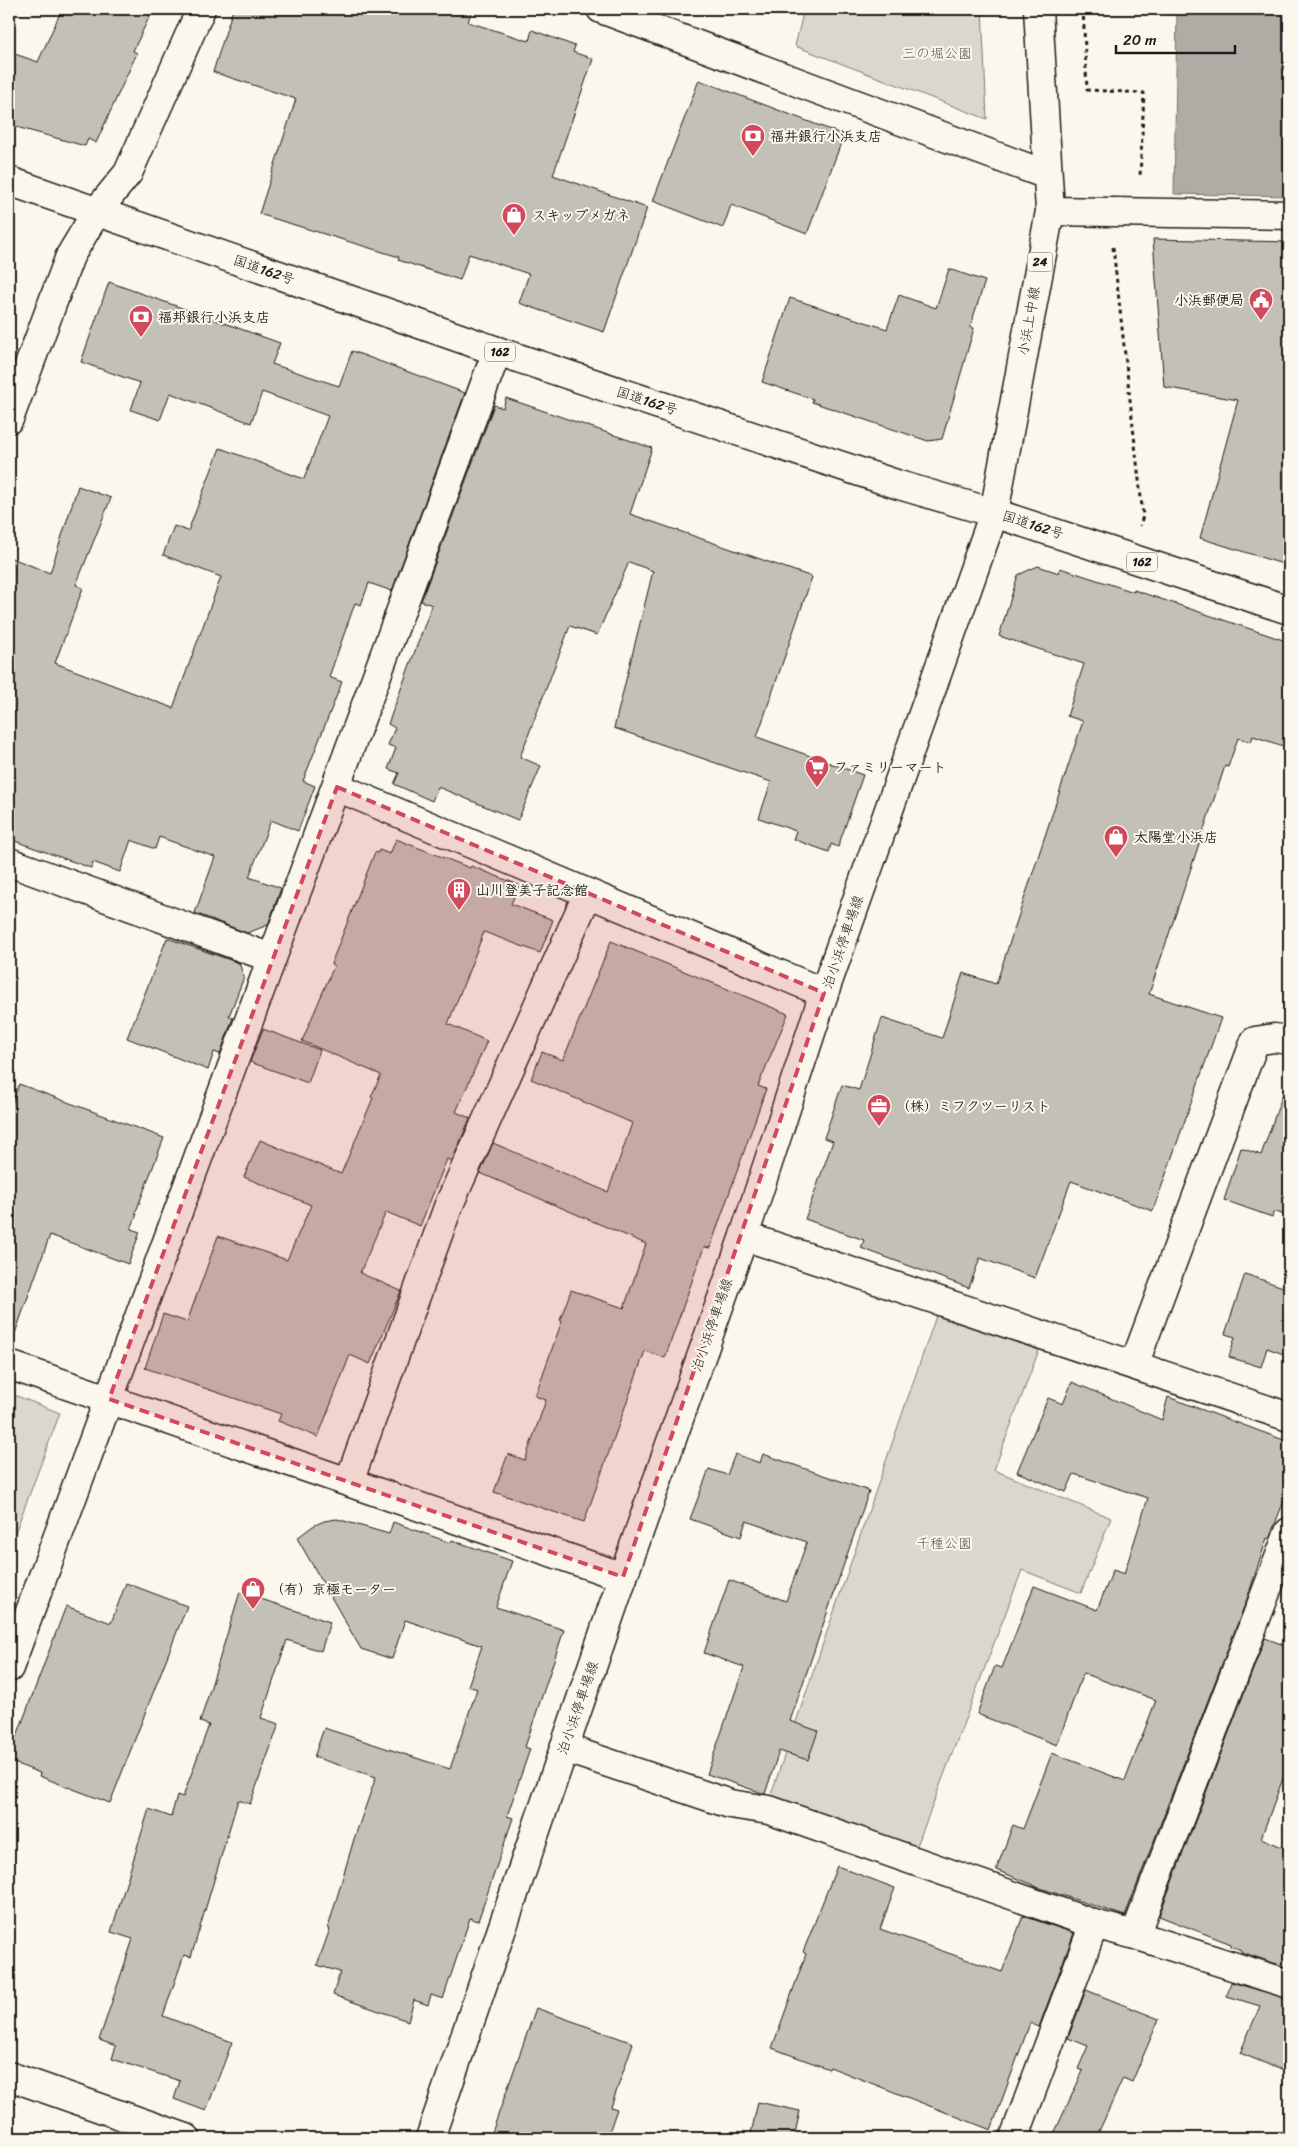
<svg xmlns="http://www.w3.org/2000/svg" width="1298" height="2147" font-family="Sriracha,'Klee One',sans-serif">
<style>
.green{fill:#dad7ce;stroke:#7b7a75}
.water{fill:#afaca5;stroke:#74726e}
.building{fill:#c3c0b8;stroke:#1c1c1c}
.lines{fill:none;stroke-linecap:round;stroke-linejoin:round}
.minor-casing{stroke:#1c1c1c;stroke-width:31}
.major-casing{stroke:#1c1c1c;stroke-width:31}
.highway-casing{stroke:#1c1c1c;stroke-width:31}
.path{stroke:#1c1c1c;stroke-width:3;stroke-dasharray:4 4;stroke-linecap:butt}
.minor{stroke:#fbf7ec;stroke-width:28}
.major{stroke:#fbf7ec;stroke-width:28}
.highway{stroke:#fbf7ec;stroke-width:28}
.marked{fill:#d1495b;fill-opacity:0.2;stroke:#d1495b;stroke-width:4;stroke-dasharray:10 6;stroke-linejoin:round}
.labels{text-anchor:middle;dominant-baseline:central;stroke-width:4;stroke-linejoin:round;paint-order:stroke}
.shield{fill:#fbf7ec;stroke:#5f5e5a;stroke-width:1}
.shield-label{font-size:12px;font-weight:bold;fill:#1c1c1c}
.park-label{font-size:14px;fill:#555451;stroke:#fbf7ec}
.poi-label{font-size:14px;font-weight:bold;fill:#1c1c1c;stroke:#fbf7ec;text-anchor:start}
.street-label{font-size:14px;fill:#1c1c1c;stroke:#fbf7ec}
</style>
<rect width="100%" height="100%" fill="#fbf7ec"/>
<filter id="ink" filterUnits="userSpaceOnUse"><feTurbulence type="fractalNoise" baseFrequency=".02" numOctaves="2"/><feDisplacementMap in="SourceGraphic" scale="10" xChannelSelector="R" yChannelSelector="G"/><feConvolveMatrix kernelMatrix="1 2 1 2 8 2 1 2 1" color-interpolation-filters="sRGB"/></filter>
<g filter="url(#ink)">
<path class="green" d="M 804,9 L 982,9 L 987,119 L 795,46 Z
M 936,1316 L 1039,1350 L 994,1470 L 1111,1518 L 1081,1593 L 1022,1570 L 915,1851 L 769,1800 Z
M 9,1393 L 60,1413 L 9,1549 Z"/>
<path class="water" d="M 1177,9 L 1289,9 L 1289,196 L 1174,194 Z"/>
<path class="building" d="M 62,9 L 153,9 L 133,51 L 137,53 L 96,143 L 88,139 L 85,146 L 9,125 L 9,52 L 38,62 Z
M 233,9 L 472,9 L 468,22 L 529,41 L 532,30 L 575,46 L 573,52 L 593,59 L 553,175 L 647,208 L 604,332 L 519,303 L 529,274 L 469,254 L 460,280 L 398,260 L 399,257 L 259,214 L 296,99 L 213,72 Z
M 699,80 L 844,135 L 807,234 L 731,205 L 723,228 L 653,201 Z
M 1153,239 L 1289,242 L 1289,566 L 1200,538 L 1238,400 L 1164,387 Z
M 949,269 L 985,281 L 970,327 L 974,328 L 942,439 L 928,441 L 812,402 L 813,399 L 762,382 L 790,298 L 887,329 L 899,295 L 936,308 Z
M 109,282 L 280,343 L 272,364 L 339,386 L 352,351 L 465,393 L 392,591 L 369,583 L 361,605 L 355,603 L 329,677 L 342,682 L 303,781 L 315,786 L 298,831 L 271,820 L 249,877 L 281,888 L 268,925 L 247,933 L 195,913 L 215,857 L 159,837 L 155,849 L 131,840 L 120,872 L 93,862 L 91,868 L 9,839 L 9,557 L 50,573 L 78,486 L 111,498 L 76,585 L 83,588 L 55,663 L 173,708 L 221,577 L 163,555 L 174,526 L 188,531 L 220,448 L 304,479 L 328,416 L 262,392 L 251,423 L 170,393 L 160,420 L 131,410 L 140,383 L 81,362 Z
M 506,398 L 652,448 L 630,514 L 812,577 L 757,737 L 863,775 L 838,847 L 831,844 L 829,852 L 793,839 L 796,831 L 759,818 L 771,782 L 614,728 L 653,571 L 629,562 L 597,635 L 570,626 L 520,757 L 541,766 L 518,820 L 438,787 L 432,801 L 394,784 L 399,773 L 388,769 L 396,748 L 388,745 L 395,728 L 388,724 L 432,605 L 421,601 L 494,405 L 503,408 Z
M 1038,566 L 1059,573 L 1060,568 L 1134,592 L 1134,590 L 1289,642 L 1289,748 L 1253,736 L 1251,742 L 1238,738 L 1228,767 L 1225,766 L 1149,994 L 1221,1018 L 1153,1211 L 1071,1181 L 1035,1278 L 980,1258 L 969,1288 L 861,1248 L 864,1240 L 805,1219 L 833,1141 L 824,1138 L 842,1085 L 859,1090 L 882,1018 L 942,1038 L 963,973 L 996,984 L 1083,721 L 1067,716 L 1084,664 L 999,636 L 1018,575 Z
M 396,839 L 470,868 L 471,866 L 519,885 L 511,904 L 553,920 L 540,953 L 484,932 L 448,1024 L 487,1041 L 456,1112 L 470,1118 L 452,1161 L 447,1159 L 420,1226 L 386,1212 L 360,1273 L 401,1291 L 370,1364 L 350,1355 L 318,1437 L 278,1421 L 281,1414 L 145,1368 L 163,1314 L 187,1322 L 218,1236 L 287,1260 L 311,1205 L 244,1177 L 260,1140 L 341,1174 L 373,1098 L 371,1097 L 381,1075 L 302,1041 L 334,966 L 331,964 L 375,852 L 378,853 L 379,850 L 390,854 Z
M 167,938 L 239,963 L 244,977 L 229,1016 L 233,1018 L 220,1054 L 214,1052 L 208,1070 L 127,1038 Z
M 611,941 L 788,1014 L 758,1086 L 766,1089 L 710,1248 L 704,1247 L 665,1358 L 645,1351 L 584,1522 L 494,1492 L 508,1454 L 525,1460 L 546,1400 L 535,1396 L 562,1321 L 560,1320 L 571,1290 L 624,1308 L 646,1244 L 480,1173 L 493,1143 L 608,1192 L 632,1123 L 531,1079 L 542,1052 L 563,1060 Z
M 263,1029 L 320,1050 L 308,1083 L 250,1062 Z
M 19,1084 L 164,1138 L 135,1214 L 137,1214 L 131,1229 L 140,1232 L 128,1264 L 50,1235 L 13,1339 L 9,1338 L 9,1112 Z
M 1285,1088 L 1289,1089 L 1289,1217 L 1274,1211 L 1272,1217 L 1224,1200 L 1241,1148 L 1261,1155 Z
M 1245,1274 L 1289,1289 L 1289,1356 L 1267,1348 L 1261,1367 L 1229,1357 L 1235,1337 L 1225,1334 Z
M 1072,1382 L 1162,1420 L 1168,1397 L 1289,1442 L 1289,1488 L 1269,1539 L 1267,1538 L 1247,1599 L 1125,1916 L 1034,1886 L 1034,1885 L 996,1870 L 1013,1825 L 1023,1829 L 1052,1753 L 1125,1781 L 1156,1700 L 1083,1673 L 1057,1745 L 977,1714 L 995,1666 L 1002,1668 L 1034,1586 L 1097,1610 L 1113,1570 L 1124,1574 L 1148,1498 L 1074,1474 L 1066,1492 L 1017,1472 L 1048,1398 L 1063,1404 Z
M 735,1454 L 760,1463 L 763,1454 L 869,1491 L 790,1721 L 818,1731 L 808,1760 L 779,1751 L 765,1794 L 707,1774 L 744,1667 L 704,1653 L 729,1580 L 786,1601 L 807,1542 L 746,1521 L 741,1537 L 690,1519 L 709,1469 L 727,1475 Z
M 337,1519 L 389,1534 L 393,1522 L 451,1543 L 452,1540 L 512,1561 L 496,1607 L 564,1630 L 525,1747 L 530,1749 L 507,1816 L 513,1818 L 478,1921 L 470,1918 L 443,1999 L 431,1995 L 428,2005 L 414,2000 L 408,2021 L 333,1995 L 340,1972 L 317,1965 L 330,1929 L 328,1928 L 354,1839 L 376,1777 L 314,1757 L 324,1728 L 450,1769 L 477,1689 L 468,1686 L 482,1646 L 405,1620 L 392,1659 L 361,1649 L 297,1538 L 313,1526 L 324,1521 Z
M 126,1583 L 187,1606 L 110,1803 L 39,1776 L 40,1773 L 9,1761 L 9,1757 L 66,1606 L 111,1623 Z
M 240,1592 L 330,1622 L 321,1651 L 287,1640 L 261,1718 L 279,1724 L 250,1804 L 238,1800 L 191,1957 L 184,1955 L 163,2016 L 232,2042 L 206,2111 L 174,2099 L 180,2081 L 112,2059 L 116,2046 L 99,2040 L 133,1939 L 111,1932 L 149,1809 L 171,1817 L 177,1795 L 183,1797 L 209,1725 L 200,1722 Z
M 1265,1638 L 1289,1647 L 1289,1762 L 1261,1838 L 1289,1850 L 1289,1968 L 1241,1952 L 1241,1950 L 1231,1946 L 1231,1944 L 1159,1916 Z
M 837,1866 L 895,1888 L 880,1929 L 1002,1972 L 1023,1916 L 1074,1933 L 1039,2027 L 1030,2023 L 991,2130 L 830,2067 L 829,2069 L 772,2048 L 806,1954 L 803,1952 Z
M 1231,1982 L 1289,1999 L 1289,2073 L 1240,2053 L 1260,2006 L 1227,1996 Z
M 1086,1990 L 1159,2019 L 1132,2082 L 1123,2078 L 1096,2138 L 1052,2138 L 1083,2071 L 1078,2069 L 1088,2046 L 1068,2038 Z
M 536,2008 L 633,2043 L 611,2107 L 617,2109 L 607,2138 L 490,2138 Z
M 758,2102 L 800,2111 L 794,2138 L 750,2138 Z"/>
<g class="lines">
<defs>
<path id="minor" d="M 601,9 L 1047,175
M 1050,211 L 1289,215
M 9,419 L 70,256 L 97,211 L 128,173 L 201,9
M 337,787 L 824,993
M 9,862 L 271,958
M 744,1236 L 1289,1417
M 9,1365 L 623,1577
M 1134,1365 L 1255,1041 L 1274,1038 L 1289,1040
M 349,1482 L 448,1207 L 588,893
M 9,1668 L 497,351
M 564,1748 L 730,1804 L 769,1810 L 1094,1924 L 1135,1935 L 1289,1984
M 1135,1935 L 1289,1532
M 9,2076 L 186,2138
M 1014,2138 L 1094,1924"/>
<path id="major" d="M 430,2138 L 623,1577 L 744,1236 L 824,993 L 994,513 L 1050,211 L 1038,9"/>
<path id="highway" d="M 9,181 L 497,351 L 899,485 L 994,513 L 1289,610"/>
</defs>
<use href="#minor" class="minor-casing"/>
<use href="#major" class="major-casing"/>
<use href="#highway" class="highway-casing"/>
<path class="path" d="M 1083,9 L 1087,90 L 1144,93 L 1140,177
M 1113,247 L 1143,516 L 1140,526"/>
<use href="#minor" class="minor"/>
<use href="#major" class="major"/>
<use href="#highway" class="highway"/>
</g>
</g>
<path class="marked" d="M 337,787 L 824,993 L 623,1577 L 109,1399 Z"/>
<defs>
<symbol id="bank-pin" viewBox="-11 -11 22 30"><path d="M0 17L-7.5 6A9.5 9.5 0 1 1 7.5 6Z" fill="#d1495b" stroke="#fbf7ec"/><path d="M-6-4H6V4H-6ZM0-2.3a2.3 2.3 0 1 0 0 4.6a2.3 2.3 0 1 0 0-4.6Z" fill="#fff"/></symbol>
<symbol id="shop-pin" viewBox="-11 -11 22 30"><path d="M0 17L-7.5 6A9.5 9.5 0 1 1 7.5 6Z" fill="#d1495b" stroke="#fbf7ec"/><path d="M-5-2.5h2.3a2.7 3.5 0 0 1 5.4 0H5L5.5 6h-11ZM-1.5-2.5h3a1.5 2.3 0 0 0-3 0Z" fill="#fff"/></symbol>
<symbol id="civic-pin" viewBox="-11 -11 22 30"><path d="M0 17L-7.5 6A9.5 9.5 0 1 1 7.5 6Z" fill="#d1495b" stroke="#fbf7ec"/><path d="M-.6-6.5H3V-4.5H.6V-3L4-1V1h2V6H-6V1h2V-1L-.6-3ZM-1.2 2.5V6h2.4V2.5Z" fill="#fff"/></symbol>
<symbol id="supermarket-pin" viewBox="-11 -11 22 30"><path d="M0 17L-7.5 6A9.5 9.5 0 1 1 7.5 6Z" fill="#d1495b" stroke="#fbf7ec"/><path d="M-6-5.5h2.5l.6 2H6L4.5 2H-2.5L-4.4-4H-6ZM-1.5 3.2a1.3 1.3 0 1 0 .1 0ZM3 3.2a1.3 1.3 0 1 0 .1 0Z" fill="#fff"/></symbol>
<symbol id="building-pin" viewBox="-11 -11 22 30"><path d="M0 17L-7.5 6A9.5 9.5 0 1 1 7.5 6Z" fill="#d1495b" stroke="#fbf7ec"/><path d="M-4-6H4V6H1V3H-1V6H-4ZM-2.5-4.3h1.7v1.8h-1.7ZM.8-4.3h1.7v1.8H.8ZM-2.5-1h1.7V.8h-1.7ZM.8-1h1.7V.8H.8Z" fill="#fff"/></symbol>
<symbol id="office-pin" viewBox="-11 -11 22 30"><path d="M0 17L-7.5 6A9.5 9.5 0 1 1 7.5 6Z" fill="#d1495b" stroke="#fbf7ec"/><path d="M-6-3h4V-5.5h4V-3h4V5H-6ZM-1-4.5V-3h2v-1.5ZM-6 0V1H6V0Z" fill="#fff"/></symbol>
</defs>
<g fill-rule="evenodd">
<use href="#bank-pin" x="739" y="122" width="28" height="38"/>
<use href="#shop-pin" x="500" y="201" width="28" height="38"/>
<use href="#civic-pin" x="1247" y="286" width="28" height="38"/>
<use href="#bank-pin" x="127" y="303" width="28" height="38"/>
<use href="#supermarket-pin" x="803" y="753" width="28" height="38"/>
<use href="#shop-pin" x="1102" y="823" width="28" height="38"/>
<use href="#building-pin" x="445" y="876" width="28" height="38"/>
<use href="#office-pin" x="865" y="1092" width="28" height="38"/>
<use href="#shop-pin" x="239" y="1575" width="28" height="38"/>
</g>
<g class="labels">
<g class="shield">
<rect x="1027.5" y="252.5" width="25" height="19" rx="4"/>
<rect x="485" y="342.5" width="30" height="19" rx="4"/>
<rect x="1127" y="552.5" width="30" height="19" rx="4"/>
</g>
<g class="shield-label">
<text x="1040" y="262">24</text>
<text x="500" y="352">162</text>
<text x="1142" y="562">162</text>
</g>
<g class="park-label">
<text x="937" y="53">三の堀公園</text>
<text x="944" y="1543">千種公園</text>
</g>
<g class="poi-label">
<text x="770" y="136">福井銀行小浜支店</text>
<text x="532" y="215">スキップメガネ</text>
<text x="1244" y="300" text-anchor="end">小浜郵便局</text>
<text x="158" y="317">福邦銀行小浜支店</text>
<text x="834" y="767">ファミリーマート</text>
<text x="1134" y="837">太陽堂小浜店</text>
<text x="476" y="890">山川登美子記念館</text>
<text x="896" y="1106">（株）ミフクツーリスト</text>
<text x="270" y="1589">（有）京極モーター</text>
</g>
<g class="street-label">
<text transform="translate(264 270) rotate(19)">国道162号</text>
<text transform="translate(1029 321) rotate(-80)">小浜上中線</text>
<text transform="translate(647 401) rotate(18)">国道162号</text>
<text transform="translate(1033 525) rotate(18)">国道162号</text>
<text transform="translate(843 942) rotate(-71)">泊小浜停車場線</text>
<text transform="translate(712 1325) rotate(-71)">泊小浜停車場線</text>
<text transform="translate(578 1708) rotate(-71)">泊小浜停車場線</text>
</g>
</g>
<rect width="1298" height="2147" fill="none" stroke="#fbf7ec" stroke-width="30"/>
<rect x="15" y="15" width="1268" height="2117" fill="none" stroke="#1c1c1c" stroke-width="2" filter="url(#ink)"/>
<path d="M1116 45v8h119v-8" fill="none" stroke="#1c1c1c" stroke-width="2.5"/>
<text x="1123" y="45" font-size="15" fill="#1c1c1c" stroke="#fbf7ec" stroke-width="4" paint-order="stroke">20 m</text>
</svg>
